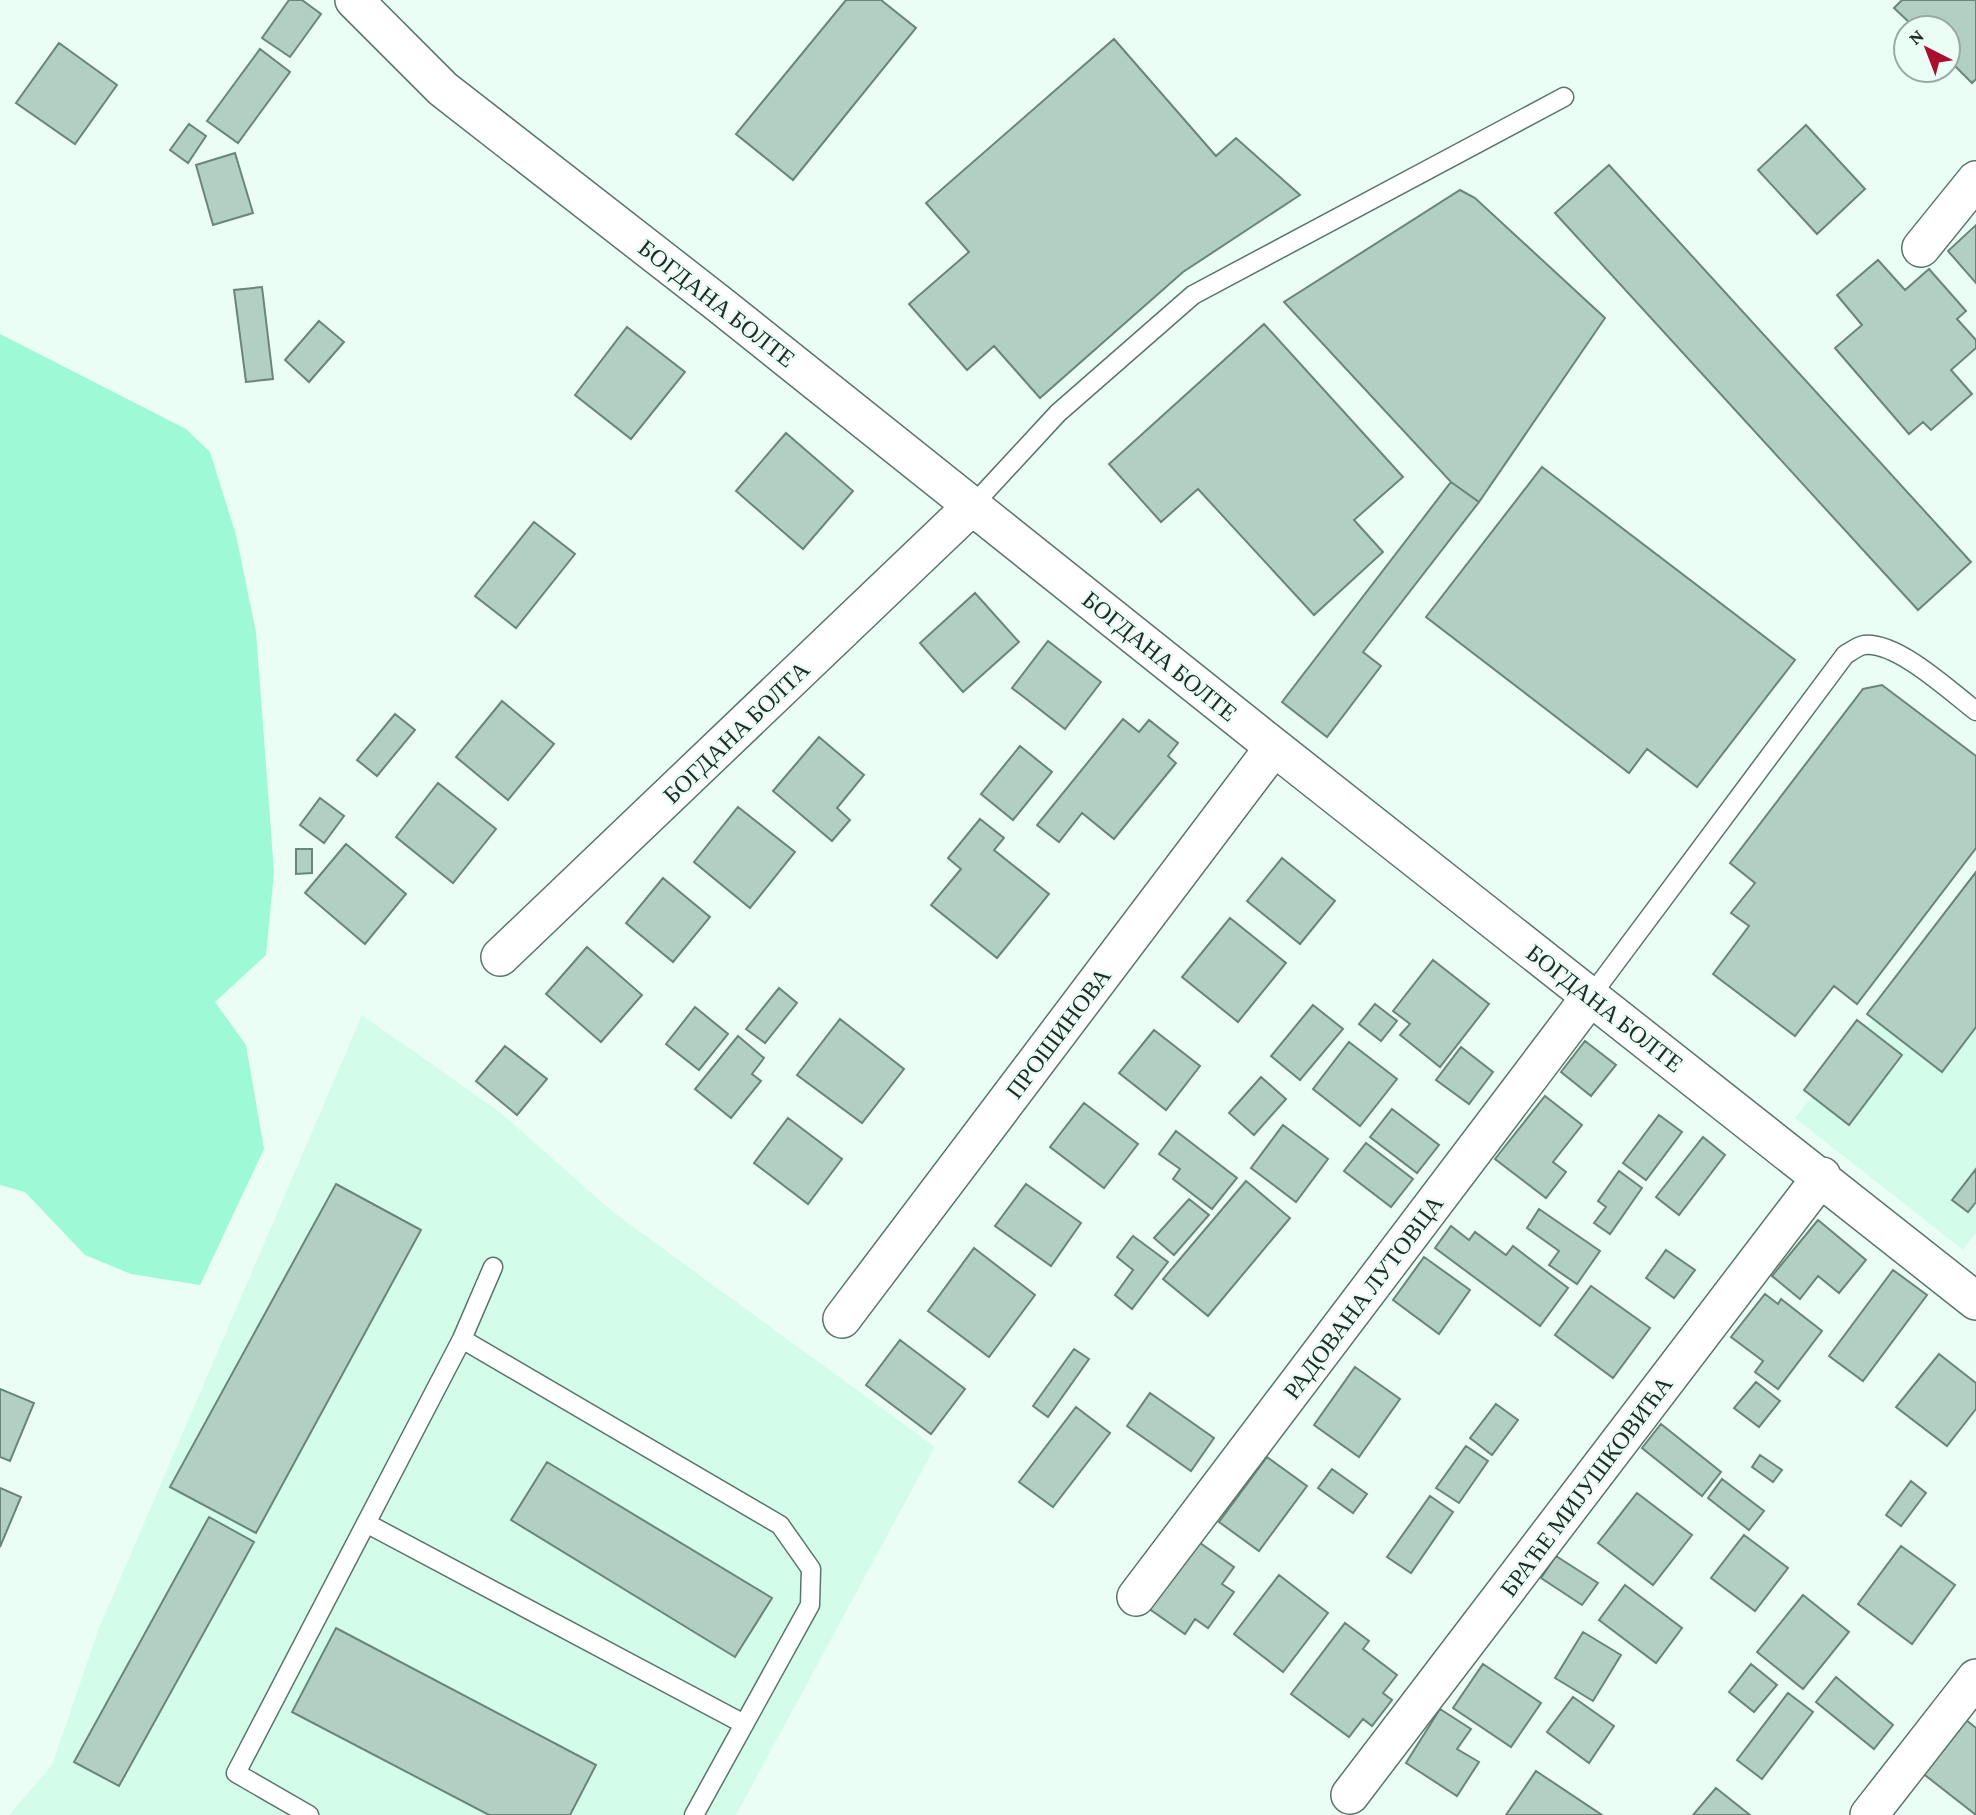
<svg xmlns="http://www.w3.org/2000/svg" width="1976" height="1815" font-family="'Crimson Pro',serif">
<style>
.built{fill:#d4fceb}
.green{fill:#9ef9d7}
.building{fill:#b1cfc2;stroke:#6a857a;stroke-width:2}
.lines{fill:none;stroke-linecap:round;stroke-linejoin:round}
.lane-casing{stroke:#5a756a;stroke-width:21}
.street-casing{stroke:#5a756a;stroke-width:40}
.lane{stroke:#fff;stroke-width:18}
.street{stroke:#fff;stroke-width:37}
.labels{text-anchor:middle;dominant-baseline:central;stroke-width:5;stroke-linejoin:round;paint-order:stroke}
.street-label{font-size:24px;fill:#1f2b26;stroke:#ebfef6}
</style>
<rect width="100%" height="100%" fill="#ebfef6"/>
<path class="built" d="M 1976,888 L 1976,1233 L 1963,1250 L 1795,1118 Z
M 362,1015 L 501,1113 L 613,1212 L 935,1447 L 736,1815 L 9,1815 L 52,1765 L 99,1628 Z"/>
<path class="green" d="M 0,334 L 186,429 L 210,452 L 236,535 L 256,632 L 274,872 L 266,955 L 215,1002 L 246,1045 L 264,1149 L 200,1285 L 131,1274 L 85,1255 L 25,1192 L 0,1185 Z"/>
<path class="building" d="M 289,0 L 302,0 L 321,14 L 290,57 L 262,38 Z
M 846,0 L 881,0 L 916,28 L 793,180 L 736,134 Z
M 1902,0 L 1976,0 L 1976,79 L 1972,83 L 1948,59 L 1948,28 L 1915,28 L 1894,8 Z
M 1114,39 L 1216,156 L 1236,138 L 1300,195 L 1183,272 L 1040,398 L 994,346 L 967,370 L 909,304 L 969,252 L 926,203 Z
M 59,43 L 117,85 L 75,144 L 16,103 Z
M 260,49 L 290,72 L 238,143 L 207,121 Z
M 189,124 L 206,136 L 188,163 L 170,150 Z
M 1806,125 L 1865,189 L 1817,234 L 1758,170 Z
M 235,153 L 253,213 L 213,225 L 196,165 Z
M 1609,165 L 1971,562 L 1918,610 L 1555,213 Z
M 1460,190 L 1475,198 L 1605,318 L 1479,502 L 1451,482 L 1284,302 Z
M 1976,225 L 1976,283 L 1948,251 Z
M 1878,260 L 1905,290 L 1929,269 L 1966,311 L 1957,319 L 1976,340 L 1976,348 L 1951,370 L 1972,394 L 1931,430 L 1923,422 L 1909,434 L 1835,348 L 1862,325 L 1837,295 Z
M 262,287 L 273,379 L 246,382 L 234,290 Z
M 319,321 L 344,342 L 309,382 L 285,360 Z
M 1264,324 L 1403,477 L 1354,520 L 1383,552 L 1314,615 L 1198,489 L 1161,522 L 1109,464 Z
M 627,327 L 685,372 L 631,439 L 575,395 Z
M 786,433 L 853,491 L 803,549 L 736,491 Z
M 1542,467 L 1795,660 L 1697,787 L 1647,749 L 1629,773 L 1426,617 Z
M 1451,482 L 1479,502 L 1363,652 L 1381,666 L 1327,737 L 1282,702 Z
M 534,522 L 575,554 L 516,628 L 475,596 Z
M 975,593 L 1019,642 L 963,692 L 920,643 Z
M 1048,641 L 1101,682 L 1065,729 L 1012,688 Z
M 1882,685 L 1976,756 L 1976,848 L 1857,1004 L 1834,986 L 1795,1036 L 1713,974 L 1749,926 L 1731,913 L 1755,883 L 1730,863 L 1863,689 Z
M 502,701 L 554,744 L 508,800 L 456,757 Z
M 395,714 L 415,730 L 377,776 L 357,760 Z
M 1123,719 L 1139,732 L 1149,720 L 1178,743 L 1168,756 L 1176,763 L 1114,839 L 1082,813 L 1059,842 L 1037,825 Z
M 819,737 L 864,775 L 837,808 L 850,820 L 832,841 L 773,791 Z
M 1020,746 L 1052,772 L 1013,820 L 981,794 Z
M 438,783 L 496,829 L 453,883 L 396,837 Z
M 320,798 L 344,816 L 324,843 L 300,825 Z
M 738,807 L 795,852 L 750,908 L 694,862 Z
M 980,819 L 1004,838 L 994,850 L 1049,894 L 997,958 L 931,905 L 961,869 L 948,858 Z
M 346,844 L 406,894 L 365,944 L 305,893 Z
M 296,849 L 312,849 L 312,873 L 296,874 Z
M 1282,858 L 1335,901 L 1300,944 L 1247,901 Z
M 1976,872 L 1976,1027 L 1942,1072 L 1867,1014 Z
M 663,878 L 710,917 L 673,962 L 626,923 Z
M 1230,918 L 1286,963 L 1238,1022 L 1182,977 Z
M 587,947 L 642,995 L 601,1042 L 546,994 Z
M 1433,960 L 1489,1004 L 1440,1067 L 1400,1035 L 1410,1024 L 1393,1011 Z
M 779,988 L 797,1003 L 765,1043 L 746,1029 Z
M 1375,1004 L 1397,1021 L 1381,1041 L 1359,1024 Z
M 1313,1005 L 1343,1029 L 1300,1080 L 1271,1056 Z
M 695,1007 L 728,1034 L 699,1070 L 666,1044 Z
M 840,1019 L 904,1069 L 862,1123 L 797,1075 Z
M 1857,1020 L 1902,1055 L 1849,1125 L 1804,1090 Z
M 1154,1030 L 1200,1066 L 1166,1110 L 1119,1073 Z
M 738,1036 L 764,1058 L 752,1074 L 761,1081 L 731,1118 L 695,1089 Z
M 1585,1041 L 1616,1065 L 1591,1096 L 1561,1072 Z
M 1349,1042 L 1397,1079 L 1360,1126 L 1313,1089 Z
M 505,1046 L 547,1079 L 517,1115 L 476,1081 Z
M 1461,1047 L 1493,1072 L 1469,1104 L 1436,1080 Z
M 1261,1077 L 1286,1099 L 1254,1135 L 1229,1113 Z
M 1545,1096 L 1582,1125 L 1553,1162 L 1566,1172 L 1546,1198 L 1495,1159 Z
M 1084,1103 L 1138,1144 L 1104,1188 L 1050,1147 Z
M 1392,1109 L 1439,1145 L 1417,1173 L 1370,1137 Z
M 1659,1115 L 1682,1132 L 1646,1180 L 1623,1163 Z
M 788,1118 L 842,1159 L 808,1204 L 754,1163 Z
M 1283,1125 L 1328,1159 L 1296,1202 L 1251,1168 Z
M 1176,1131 L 1237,1178 L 1212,1209 L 1173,1179 L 1180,1169 L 1159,1154 Z
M 1703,1137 L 1725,1155 L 1679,1215 L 1656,1197 Z
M 1366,1143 L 1413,1179 L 1391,1207 L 1344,1171 Z
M 1976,1169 L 1976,1202 L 1968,1212 L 1952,1200 Z
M 1619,1171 L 1642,1188 L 1610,1234 L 1594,1223 L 1606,1207 L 1598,1201 Z
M 1246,1181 L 1290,1218 L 1208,1316 L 1163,1279 Z
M 336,1184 L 421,1230 L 256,1533 L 170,1487 Z
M 1026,1184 L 1081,1223 L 1051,1266 L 995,1226 Z
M 1189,1199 L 1209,1215 L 1174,1255 L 1154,1238 Z
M 1539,1209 L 1600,1251 L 1577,1284 L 1549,1265 L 1559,1251 L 1527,1228 Z
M 1818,1220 L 1866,1260 L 1839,1293 L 1818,1276 L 1800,1299 L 1772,1276 Z
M 1451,1226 L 1469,1240 L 1475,1232 L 1506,1255 L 1513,1246 L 1568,1288 L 1540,1326 L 1435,1248 Z
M 1133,1236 L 1168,1262 L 1132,1309 L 1115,1295 L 1133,1270 L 1117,1257 Z
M 974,1248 L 1035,1295 L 989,1357 L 928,1311 Z
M 1666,1250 L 1695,1270 L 1674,1298 L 1646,1278 Z
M 1424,1257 L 1470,1290 L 1439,1334 L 1393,1300 Z
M 1893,1270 L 1927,1295 L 1863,1381 L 1829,1356 Z
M 1591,1286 L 1650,1328 L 1613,1378 L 1555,1335 Z
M 1765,1294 L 1778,1304 L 1781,1299 L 1822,1331 L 1778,1389 L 1755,1372 L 1763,1361 L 1731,1337 Z
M 900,1340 L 965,1389 L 931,1434 L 866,1385 Z
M 1074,1349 L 1089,1359 L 1048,1417 L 1033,1406 Z
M 1939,1354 L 1976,1383 L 1976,1409 L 1947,1446 L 1896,1407 Z
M 1355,1367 L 1400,1399 L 1359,1457 L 1314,1425 Z
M 1756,1382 L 1780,1401 L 1759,1427 L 1734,1408 Z
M 0,1389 L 34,1403 L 10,1461 L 0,1457 Z
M 1150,1393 L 1214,1438 L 1191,1471 L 1127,1426 Z
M 1496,1404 L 1518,1420 L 1492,1455 L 1470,1438 Z
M 1076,1407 L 1110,1433 L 1053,1507 L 1019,1482 Z
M 1661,1424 L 1721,1472 L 1702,1496 L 1642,1448 Z
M 1466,1446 L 1488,1461 L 1459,1503 L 1436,1488 Z
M 1760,1455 L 1782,1470 L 1773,1482 L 1752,1467 Z
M 1267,1457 L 1307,1486 L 1259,1551 L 1219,1522 Z
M 547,1462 L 772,1598 L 735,1657 L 511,1520 Z
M 1332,1469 L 1367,1494 L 1353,1513 L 1318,1488 Z
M 1722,1479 L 1764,1511 L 1749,1530 L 1708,1498 Z
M 1911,1481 L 1926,1493 L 1901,1526 L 1886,1515 Z
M 0,1488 L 21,1497 L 0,1547 Z
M 1637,1493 L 1692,1535 L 1653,1585 L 1598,1543 Z
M 1430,1496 L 1453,1512 L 1411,1573 L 1387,1557 Z
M 209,1517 L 254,1542 L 119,1786 L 74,1762 Z
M 1744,1535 L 1788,1568 L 1755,1611 L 1711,1578 Z
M 1196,1540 L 1234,1567 L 1222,1584 L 1234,1592 L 1208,1628 L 1195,1619 L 1185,1634 L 1148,1608 Z
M 1901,1546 L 1955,1585 L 1912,1644 L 1858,1604 Z
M 1556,1556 L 1598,1583 L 1582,1605 L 1541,1578 Z
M 1279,1575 L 1328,1613 L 1283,1672 L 1234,1634 Z
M 1625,1585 L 1682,1628 L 1656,1663 L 1599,1620 Z
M 1803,1595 L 1849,1632 L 1803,1689 L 1757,1652 Z
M 1345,1623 L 1369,1641 L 1363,1649 L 1397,1675 L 1383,1693 L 1392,1700 L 1372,1726 L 1363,1719 L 1349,1737 L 1291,1694 Z
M 336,1628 L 596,1765 L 570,1815 L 489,1815 L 292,1712 Z
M 1583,1632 L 1621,1655 L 1593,1701 L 1555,1678 Z
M 1483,1664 L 1541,1703 L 1511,1747 L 1453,1708 Z
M 1751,1664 L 1777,1685 L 1754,1712 L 1729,1692 Z
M 1836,1677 L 1893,1725 L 1874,1749 L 1816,1702 Z
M 1788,1693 L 1813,1712 L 1762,1779 L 1737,1760 Z
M 1573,1697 L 1614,1726 L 1589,1763 L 1547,1732 Z
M 1440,1709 L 1471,1729 L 1457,1749 L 1479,1762 L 1457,1796 L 1406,1763 Z
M 1965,1719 L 1976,1728 L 1976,1815 L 1921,1772 Z
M 1536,1771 L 1602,1815 L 1506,1815 Z
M 1716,1788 L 1750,1815 L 1693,1815 Z"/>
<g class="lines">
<defs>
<path id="lane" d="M 972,506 L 1058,413 L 1193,295 L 1564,97
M 1590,997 L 1845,655 C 1850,652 1858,646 1864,645 C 1897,641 1951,692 1976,711
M 462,1339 L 780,1525 L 811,1569 L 810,1605 L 694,1815
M 366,1523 L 744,1724
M 309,1815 L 236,1773 L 462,1339 L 493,1267"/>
<path id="street" d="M 354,0 L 443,89 L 719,304 L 1274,747 L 1976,1301
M 1921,248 L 1976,180
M 500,957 L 972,506
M 842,1319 L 1274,747
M 1136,1597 L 1590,997
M 1350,1795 L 1822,1176
M 1869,1815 L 1976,1678"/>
</defs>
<use href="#lane" class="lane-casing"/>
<use href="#street" class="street-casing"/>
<use href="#lane" class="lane"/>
<use href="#street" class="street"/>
</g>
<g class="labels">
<g class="street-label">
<text transform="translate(717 303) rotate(38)">БОГДАНА БОЛТЕ</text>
<text transform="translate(1160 656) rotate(39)">БОГДАНА БОЛТЕ</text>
<text transform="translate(736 732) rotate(-44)">БОГДАНА БОЛТА</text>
<text transform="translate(1605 1008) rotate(38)">БОГДАНА БОЛТЕ</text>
<text transform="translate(1058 1033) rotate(-53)">ПРОШИНОВА</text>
<text transform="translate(1363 1297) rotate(-53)">РАДОВАНА ЛУТОВЦА</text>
<text transform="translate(1586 1486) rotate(-53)">БРАЋЕ МИЈУШКОВИЋА</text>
</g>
</g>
<g transform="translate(1927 49) rotate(318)"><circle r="33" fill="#ebfef6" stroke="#99aaa3" stroke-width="2"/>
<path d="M0-5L12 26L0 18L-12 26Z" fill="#a81030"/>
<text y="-10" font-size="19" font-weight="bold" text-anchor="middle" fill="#1f2b26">N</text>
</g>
</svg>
